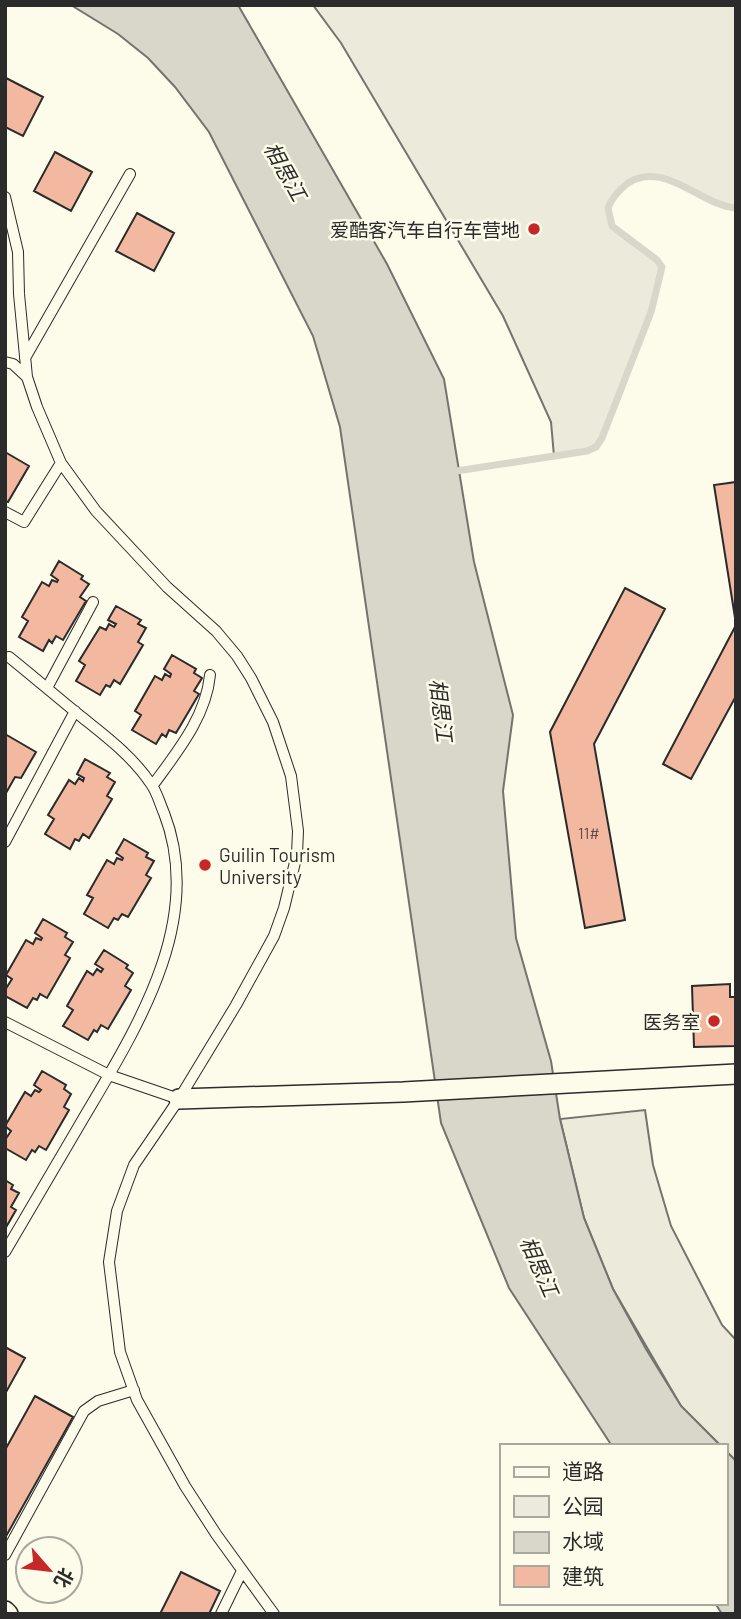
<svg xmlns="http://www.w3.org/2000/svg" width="741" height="1619" font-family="Barlow,'Noto Sans SC',sans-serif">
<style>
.green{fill:#ecebdb;stroke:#74746e;stroke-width:2}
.water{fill:#d8d7c9;stroke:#74746e;stroke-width:2}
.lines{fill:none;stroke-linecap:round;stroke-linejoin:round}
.stream{stroke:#d8d7c9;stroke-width:7}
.building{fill:#f2b8a0;stroke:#2b2b2b;stroke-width:2}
.service-casing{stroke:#2b2b2b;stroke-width:12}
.minor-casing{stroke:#2b2b2b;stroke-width:22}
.service{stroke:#fdfbea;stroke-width:10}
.minor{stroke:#fdfbea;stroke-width:19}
.poi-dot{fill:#c62828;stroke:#fdfbea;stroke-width:2.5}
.labels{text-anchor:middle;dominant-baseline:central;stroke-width:5;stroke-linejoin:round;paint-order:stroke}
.number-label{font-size:16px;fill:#5d4e48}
.poi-label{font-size:19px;fill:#2b2b2b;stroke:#fdfbea;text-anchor:end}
.water-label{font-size:21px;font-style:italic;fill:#2b2b2b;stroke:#fdfbea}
</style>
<rect width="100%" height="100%" fill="#fdfbea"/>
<path class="green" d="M 313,5 L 736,5 L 736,208 C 696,205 665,159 625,186 C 618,190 610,199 608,207 C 603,231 641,249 657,260 L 662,267 C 660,289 610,436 595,447 C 585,455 566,454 554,456 L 551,422 L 503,316 L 341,43 Z
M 645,1110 L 653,1165 L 671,1226 L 722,1325 L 736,1340 L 736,1461 L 725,1450 L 725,1446 L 721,1446 L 681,1406 L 613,1289 L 584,1218 L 560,1119 Z"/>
<path class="water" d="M 71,5 L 238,5 L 387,264 L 444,379 L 474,562 L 513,715 L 503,791 L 516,938 L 551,1061 L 560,1119 L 584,1218 L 613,1289 L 646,1349 L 681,1406 L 721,1446 L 612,1446 L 509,1288 L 441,1123 L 340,427 L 313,336 L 209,132 L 175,87 L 148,58 L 118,34 Z
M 725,1450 L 736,1461 L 736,1614 L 722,1614 L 715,1603 L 725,1603 Z"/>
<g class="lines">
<path class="stream" d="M 450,472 L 587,451 L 596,447 L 602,438 L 651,312 L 662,267 L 657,260 L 612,226 L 608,208 C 612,197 619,190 628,183 C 665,160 700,205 736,208"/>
</g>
<path class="building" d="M 6,78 L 43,97 L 23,136 L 5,127 Z
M 55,152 L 92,172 L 71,211 L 34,191 Z
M 137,213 L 174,233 L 154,271 L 116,251 Z
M 5,452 L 29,466 L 8,502 L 5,501 Z
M 736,482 L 736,624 L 714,485 Z
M 59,561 L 83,576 L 81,579 L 89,584 L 80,597 L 86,601 L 63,640 L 56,636 L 52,643 L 49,640 L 43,651 L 19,637 L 28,621 L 22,617 L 42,582 L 49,586 L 52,580 L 57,582 L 58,580 L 51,575 Z
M 625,588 L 665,609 L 594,744 L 625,920 L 585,928 L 550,732 Z
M 116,606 L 141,620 L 138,624 L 146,628 L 138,642 L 143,645 L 120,684 L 114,680 L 110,687 L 106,685 L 100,695 L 76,681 L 85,665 L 79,661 L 100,627 L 106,630 L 109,624 L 114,627 L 116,624 L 108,620 Z
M 736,625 L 736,696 L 691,779 L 663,764 Z
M 172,655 L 196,669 L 194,673 L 202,678 L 194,691 L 199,694 L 176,733 L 169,730 L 166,737 L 162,734 L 156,744 L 132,730 L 141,715 L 135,711 L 155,676 L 162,680 L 165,674 L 170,677 L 171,674 L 164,669 Z
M 5,734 L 36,752 L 21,778 L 15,777 L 6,793 Z
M 85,759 L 110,773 L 107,777 L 115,782 L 107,796 L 112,799 L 89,838 L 83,834 L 79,841 L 75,839 L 70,849 L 45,834 L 54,819 L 48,815 L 69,780 L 75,784 L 79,778 L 83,781 L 84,778 L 77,774 Z
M 124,839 L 148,853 L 146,857 L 154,861 L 146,875 L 151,878 L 128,917 L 122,914 L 118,920 L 114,918 L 108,928 L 84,914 L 93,898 L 87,895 L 107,860 L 114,864 L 117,858 L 122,860 L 123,858 L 116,853 Z
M 43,919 L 67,933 L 65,937 L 73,942 L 65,955 L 70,958 L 47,998 L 40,994 L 37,1000 L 33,998 L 27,1008 L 5,996 L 5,990 L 12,979 L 6,975 L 26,940 L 33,944 L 36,938 L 41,940 L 42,938 L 35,933 Z
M 104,950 L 128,965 L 126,968 L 133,973 L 125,986 L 131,990 L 108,1029 L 101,1025 L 97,1032 L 94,1030 L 88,1040 L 63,1026 L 73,1010 L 67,1006 L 87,971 L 93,975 L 97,969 L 101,972 L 103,969 L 95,964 Z
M 730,984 L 730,997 L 736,997 L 736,1046 L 694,1047 L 692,986 Z
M 42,1071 L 66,1085 L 64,1089 L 71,1094 L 64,1107 L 69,1110 L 46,1150 L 39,1146 L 35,1152 L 32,1150 L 26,1160 L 5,1148 L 5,1140 L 11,1131 L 5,1126 L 25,1092 L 31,1096 L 35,1090 L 39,1092 L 41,1090 L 34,1085 Z
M 5,1180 L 13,1185 L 11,1189 L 19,1193 L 11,1207 L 16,1210 L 5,1229 Z
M 5,1347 L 25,1358 L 5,1394 Z
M 35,1396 L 73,1417 L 5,1538 L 5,1450 Z
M 181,1572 L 220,1591 L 209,1614 L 160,1614 Z"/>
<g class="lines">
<defs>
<path id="service" d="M 5,197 L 18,252 L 19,294 L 27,377 L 37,407 L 61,463 L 96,511 L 167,587 L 216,631 L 237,656 L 251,678 L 273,722 L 291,776 L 298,831 L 297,854 L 284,908 L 274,936 L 236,1005 L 179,1099 L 134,1165 L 117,1211 L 109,1262 L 120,1352 L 137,1400 L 185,1486 L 216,1534 L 274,1614
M 25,358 L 130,174
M 5,362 L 13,364 L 27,377
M 5,512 L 24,522 L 61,463
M 47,688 L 93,602
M 153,785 C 177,752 206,717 210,675
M 5,842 L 75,711
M 5,1022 L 109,1075 L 179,1099
M 5,1252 C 31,1208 57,1164 83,1119 C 136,1029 206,921 164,813 C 160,804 157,792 151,784 C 133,757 108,738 83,718 C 58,698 34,677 9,657
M 5,1555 L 84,1411 L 98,1401 L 134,1390
M 221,1614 L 242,1571"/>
<path id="minor" d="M 179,1099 L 403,1092 L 736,1074
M 5,1611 L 8,1614"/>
</defs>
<use href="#service" class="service-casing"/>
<use href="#minor" class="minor-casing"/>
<use href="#service" class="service"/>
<use href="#minor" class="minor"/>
</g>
<g class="poi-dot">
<circle cx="534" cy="229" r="7"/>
<circle cx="205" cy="865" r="7"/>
<circle cx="714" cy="1021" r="7"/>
</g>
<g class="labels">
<g class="number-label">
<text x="589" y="832">11#</text>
</g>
<g class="poi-label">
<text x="520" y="229">爱酷客汽车自行车营地</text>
<text x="219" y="854" text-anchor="start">Guilin Tourism<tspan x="219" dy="22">University</tspan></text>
<text x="700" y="1021">医务室</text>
</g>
<g class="water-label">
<text transform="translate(286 171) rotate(61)">相思江</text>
<text transform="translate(442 710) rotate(83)">相思江</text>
<text transform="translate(540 1266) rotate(66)">相思江</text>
</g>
</g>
<rect width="741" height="1619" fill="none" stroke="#2b2b2b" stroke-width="14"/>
<rect x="500" y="1444" width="228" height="161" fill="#fdfbea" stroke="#a9a89e" stroke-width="2"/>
<rect x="514" y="1467" width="35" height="10" fill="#fdfbea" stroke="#a9a89e" stroke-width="2"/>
<text x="562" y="1479" font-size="21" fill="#2b2b2b">道路</text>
<rect x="514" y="1496" width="35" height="21" fill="#ecebdb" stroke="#a9a89e" stroke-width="2"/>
<text x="562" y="1514" font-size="21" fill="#2b2b2b">公园</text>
<rect x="514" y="1532" width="35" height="21" fill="#d8d7c9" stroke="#a9a89e" stroke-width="2"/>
<text x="562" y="1549" font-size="21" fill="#2b2b2b">水域</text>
<rect x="514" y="1566" width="35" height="21" fill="#f2b8a0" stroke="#a9a89e" stroke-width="2"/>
<text x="562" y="1584" font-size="21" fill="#2b2b2b">建筑</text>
<g transform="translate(49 1570) rotate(118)"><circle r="33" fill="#fdfbea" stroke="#a9a89e" stroke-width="2"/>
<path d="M0-5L12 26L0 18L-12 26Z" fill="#c62828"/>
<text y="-10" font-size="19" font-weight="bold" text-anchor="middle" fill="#2b2b2b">北</text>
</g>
</svg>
